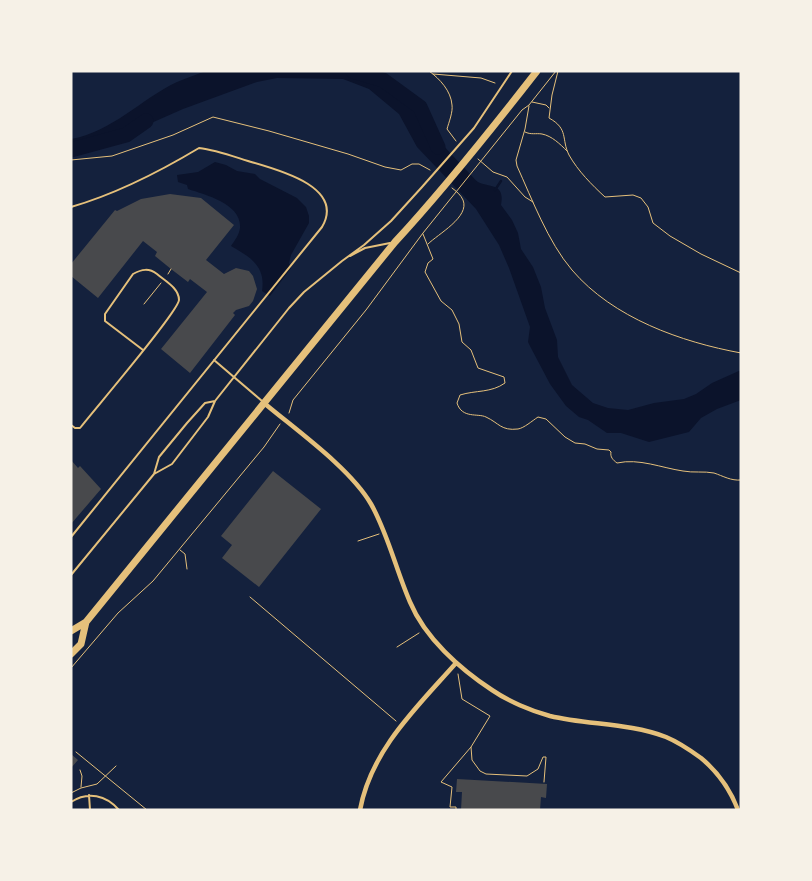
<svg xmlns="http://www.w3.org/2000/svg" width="812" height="881" font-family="Mulish,sans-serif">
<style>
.water{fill:#0b132b}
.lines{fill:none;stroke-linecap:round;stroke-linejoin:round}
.stream{stroke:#0b132b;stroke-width:2.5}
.river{stroke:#0b132b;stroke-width:15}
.building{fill:#48494c}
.path{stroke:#e5c07b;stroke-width:1}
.service{stroke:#e5c07b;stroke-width:2}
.minor{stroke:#e5c07b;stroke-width:4.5}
.primary{stroke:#e5c07b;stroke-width:7}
</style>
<rect width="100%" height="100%" fill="#14213d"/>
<path class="water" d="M 206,71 L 371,71 C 396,85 413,108 431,131 C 443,146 457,160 470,174 C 472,176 475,180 478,182 C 491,188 505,183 501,205 L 512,220 L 518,233 L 521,249 L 533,267 L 541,287 L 545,308 L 557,340 L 558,357 L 572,385 L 593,403 L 608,408 L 628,410 L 654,403 L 684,399 L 696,394 L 712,383 L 741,370 L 741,400 L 717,409 L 701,418 L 689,432 L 649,442 L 621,433 L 607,433 L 588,420 L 579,417 L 566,406 L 550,384 L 531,348 L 528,342 L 530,327 L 509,268 L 499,245 L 476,209 L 417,147 L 399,114 L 369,89 L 343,79 L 277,78 L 257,82 L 183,109 L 81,154 L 71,155 L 71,139 C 112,132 141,99 177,82 C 186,78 196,75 206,71 Z
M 215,162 L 226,165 L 237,171 L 255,174 L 260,179 L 297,198 L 306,207 L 309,216 L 309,223 L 291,255 L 289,263 L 291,268 L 270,296 L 262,291 C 266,266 250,257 231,246 C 235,240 239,235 240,228 C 242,204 206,195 188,189 L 187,185 L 178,182 L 177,175 L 198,172 Z"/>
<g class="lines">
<path class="stream" d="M 495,190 L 501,181"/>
<path class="river" d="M 353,71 L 383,80 L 420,107 L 438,147
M 71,150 L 126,135 L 146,121"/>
</g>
<path class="building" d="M 170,194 L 201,198 L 234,225 L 206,260 L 224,274 L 236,268 L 249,271 L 253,276 L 257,289 L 253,301 L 249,306 L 236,310 L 233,313 L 235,315 L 190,373 L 161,349 L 207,292 L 190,279 L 188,282 L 171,269 L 155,256 L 157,252 L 143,241 L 98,298 L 71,276 L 71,264 L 115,210 L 117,211 L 141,199 Z
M 71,460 L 78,468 L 80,466 L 101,489 L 71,524 Z
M 273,471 L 321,509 L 259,587 L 222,558 L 232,545 L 221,536 Z
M 71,754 L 78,760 L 71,768 Z
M 457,779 L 547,784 L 546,798 L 541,797 L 540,810 L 461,810 L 462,792 L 456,792 Z"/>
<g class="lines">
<path class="path" d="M 429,71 C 440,79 451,91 452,105 C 453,112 449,122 447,129 L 456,141
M 558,71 L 552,95 L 549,118 C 569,129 561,139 569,155 C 578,171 592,185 605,197 L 633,195 L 641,198 L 648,207 L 653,223 L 670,236 L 701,254 L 741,273
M 433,74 L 481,78 L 495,83
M 532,102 L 546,105 L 549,108
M 529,106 L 525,129 L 516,160 L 517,166 C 532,199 548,242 572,270 C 613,318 681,342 741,353
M 525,132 C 531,135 536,133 542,134 C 552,136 560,144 567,151
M 478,159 L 493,172 L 507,177 L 525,197 L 533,202
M 71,160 L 112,156 L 173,135 L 213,117 L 269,131 L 348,154 L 385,167 L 401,170 L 412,164 L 419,164 L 430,170
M 423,234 L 433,259 L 428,263 L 425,272 L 441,301 L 452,310 L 459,324 L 462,342 L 471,350 L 478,368 L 504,377 L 505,383 C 491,393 476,390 460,395 L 457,403 C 462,419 478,413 486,417 C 499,423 501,431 518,429 C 524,428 532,421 538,417 L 546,419 L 565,437 L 575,443 L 585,444 L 597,449 L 609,450 L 611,452 C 610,457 613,460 617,463 C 639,458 662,468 683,471 C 693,473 704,471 714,473 C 723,476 731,481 741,480
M 428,244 C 438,234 470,217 463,200 C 461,195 456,191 452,188
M 168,274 L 171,269
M 144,304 L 161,283
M 289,413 L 293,400 L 366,310 L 423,233 L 522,110 L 529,105 L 556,71
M 358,541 L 379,534
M 180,550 L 185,554 L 187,569
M 250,597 L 396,721
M 397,647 L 419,633
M 71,668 L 118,613 L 153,581 L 264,447 L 280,424
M 458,674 L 462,699 L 490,716 L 471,747 L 472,760 L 480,771 L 486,774 L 527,776 L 538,769 L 543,757 L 546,757 L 544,782
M 76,752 L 147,810
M 80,770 L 82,776 L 81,787
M 71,793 L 81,788 L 97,784 L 116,766
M 456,810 L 456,807 L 450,807 L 452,787 L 441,782 L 471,747"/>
<path class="service" d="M 71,207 C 116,194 159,172 199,148 C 216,150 232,156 248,161 C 275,169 346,186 322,227 L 71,537
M 350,256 L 365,248 L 390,243
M 214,360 L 262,401
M 71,425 L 75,428 L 80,428 C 94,410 178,312 179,300 C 179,288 165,281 157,274 C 149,268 142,269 133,274 L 105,314 L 105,321 L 143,350
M 154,474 L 172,464 L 208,417 L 215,401 L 289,308 L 304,292 L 342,261 L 364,245 L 391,221 L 422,187 L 474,128 L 512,71
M 71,575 L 154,474 L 159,457 L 187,423 L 205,403 L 215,401
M 89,795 L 90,810
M 71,802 C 88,791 106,795 119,810"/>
<path class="minor" d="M 264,403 C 296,430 350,468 371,504 C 388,534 396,570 410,602 C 425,638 460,669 492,690 C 508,701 531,711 550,716 C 588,725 629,723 666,737 C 678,742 690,750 701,758 C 718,772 730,789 738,810
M 360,810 C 371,750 417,707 456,663"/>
<path class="primary" d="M 71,631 L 86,622 L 395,242 C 445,188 491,130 537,71
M 71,654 L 81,644 L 86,622"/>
</g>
<rect width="812" height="881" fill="none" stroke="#f6f1e7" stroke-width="145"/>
</svg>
